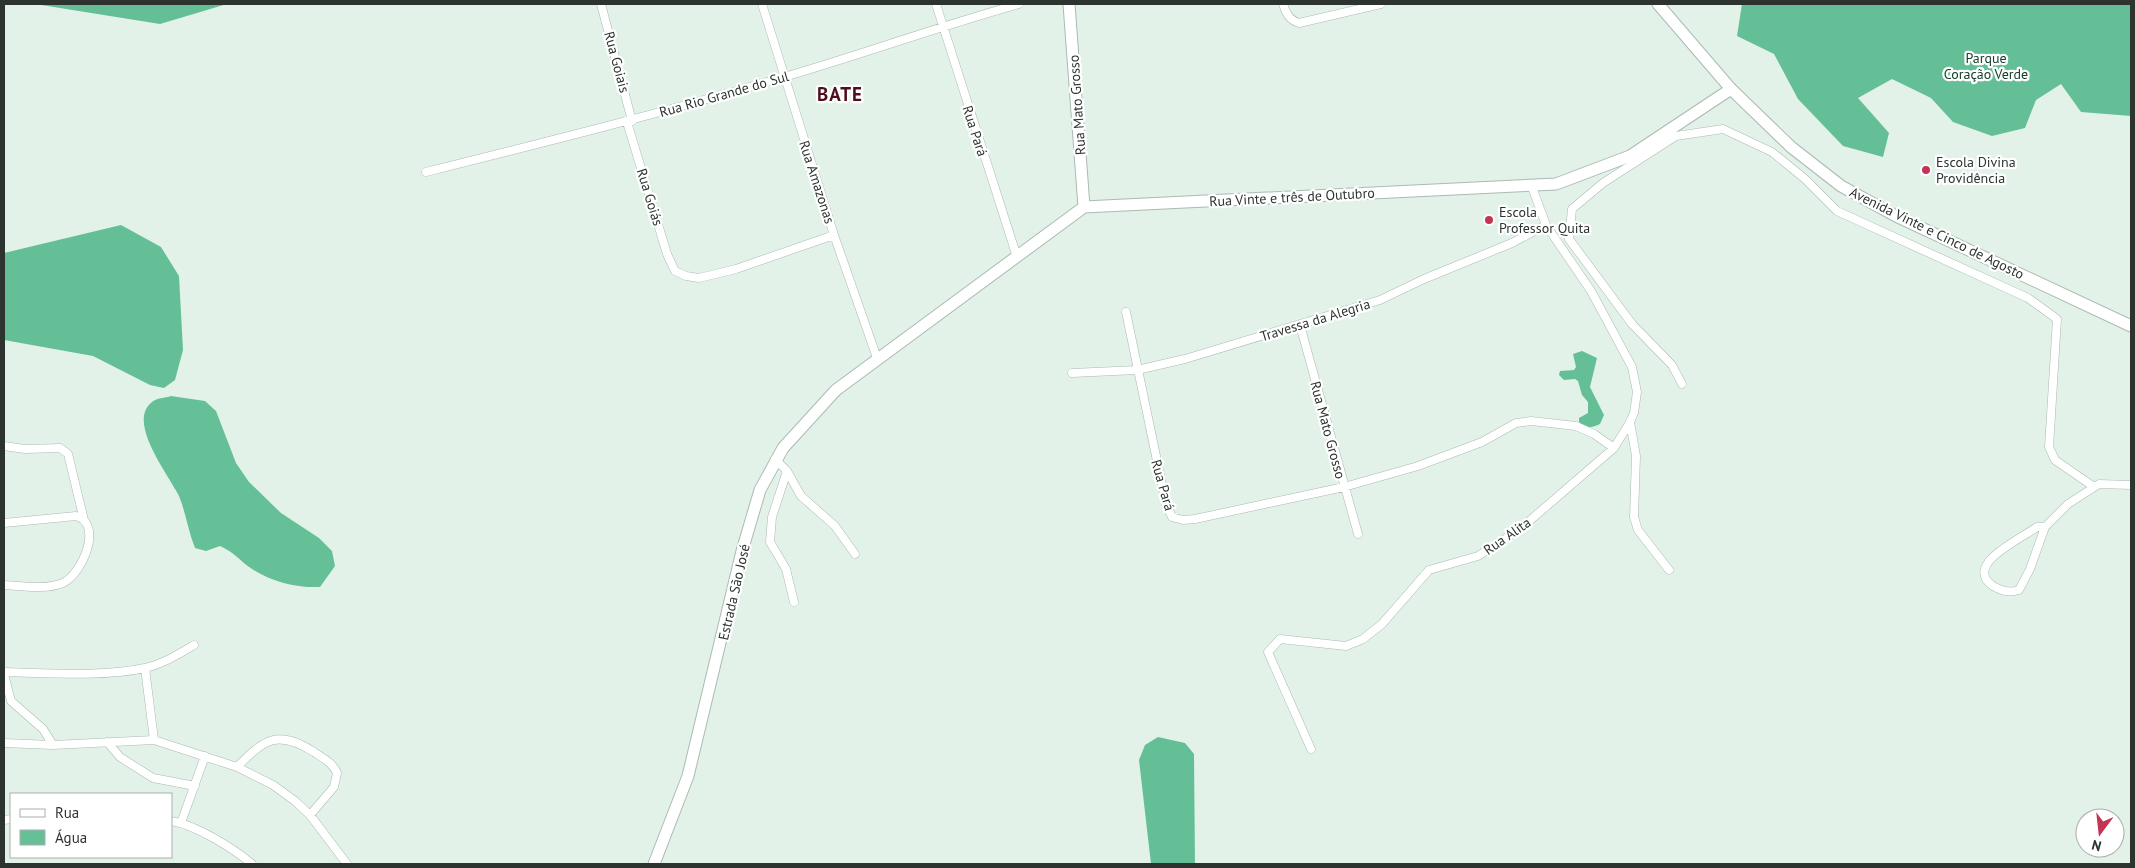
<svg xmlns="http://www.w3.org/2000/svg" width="2135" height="868" font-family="'PT Sans',sans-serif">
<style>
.forest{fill:#65bf96}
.water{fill:#66c097}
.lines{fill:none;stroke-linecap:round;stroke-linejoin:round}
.street-casing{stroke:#abbab2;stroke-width:9}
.secondary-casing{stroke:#abbab2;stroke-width:13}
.street{stroke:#fff;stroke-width:8}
.secondary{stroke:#fff;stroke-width:11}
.poi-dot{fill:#c33353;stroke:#fff;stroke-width:2}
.labels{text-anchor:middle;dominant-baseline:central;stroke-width:4.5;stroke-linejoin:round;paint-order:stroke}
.park-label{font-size:14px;fill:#18402f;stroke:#fff}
.street-label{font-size:14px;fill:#2d3430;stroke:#fff}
.poi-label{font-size:14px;fill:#2d3430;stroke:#fff;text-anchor:start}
.district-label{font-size:19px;font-weight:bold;letter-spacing:1px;fill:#520d1d;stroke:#fff}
</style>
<rect width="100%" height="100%" fill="#e2f2e9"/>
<path class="forest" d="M 35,4 L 227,4 L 160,24 Z
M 1742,4 L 2131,4 L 2131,116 L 2081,112 L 2061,84 L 2036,100 L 2025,128 L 1992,136 L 1953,122 L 1931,98 L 1892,79 L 1858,98 L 1889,133 L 1883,157 L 1843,146 L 1798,99 L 1774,54 L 1737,36 Z
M 121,225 L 161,247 L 179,276 L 183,350 L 175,380 L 164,388 L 150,385 L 93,356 L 4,340 L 4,253 Z
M 1582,351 L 1597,358 L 1590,387 L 1604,415 L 1600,424 C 1592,428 1585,429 1579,422 L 1579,418 L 1588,413 L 1588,402 L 1582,395 L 1578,381 L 1575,379 L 1564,380 L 1559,375 L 1560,371 L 1574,370 L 1576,367 L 1573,354 Z
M 1158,737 L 1185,743 L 1194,754 L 1195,864 L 1151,864 L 1139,760 L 1145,745 Z"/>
<path class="water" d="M 171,396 L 205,401 L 216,411 L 236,463 L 249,482 L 281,513 L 319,538 L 332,551 L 335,566 L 320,587 C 296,588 273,582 252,569 C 240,561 234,552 220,546 L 206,551 L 195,548 C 188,531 186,513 179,496 C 169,475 126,422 152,402 C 156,398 165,398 171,396 Z"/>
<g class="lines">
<defs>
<path id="street" d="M 601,4 L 632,121
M 762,4 L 834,235 L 877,358
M 936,4 L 1017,257
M 1283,4 C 1286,13 1289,20 1299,23 L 1381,4
M 627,122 L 667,254 L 675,271 L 686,276 L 699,278 L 736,269 L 834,235
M 426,172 C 546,142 666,112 784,77 C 863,54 940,26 1019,4
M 1126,312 L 1166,504 L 1172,517 L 1183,520 L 1195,519 L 1344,487 L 1418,466 L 1482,442 L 1516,423 L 1531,421 L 1576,426 L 1594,434 L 1614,448
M 1300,325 L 1358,534
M 1072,373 L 1137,370 L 1185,359 L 1380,300 L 1424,279 L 1512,243 L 1546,225
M 1682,384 L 1672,365 L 1632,324 L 1569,239 L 1572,209 L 1603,183 L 1676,136 L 1723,129 L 1772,152 L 1805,179 L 1837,211 L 2028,298 L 2057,319 L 2049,447 L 2055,460 L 2094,487
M 1630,422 L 1636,456 L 1634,517 L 1638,530 L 1669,570
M 4,446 L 25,449 L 60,448 L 68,454 L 84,520
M 775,459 L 787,471 L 772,517 L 770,542 L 786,569 L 794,602
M 787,471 L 801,496 L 835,526 L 855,554
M 4,523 L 76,516 C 104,524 82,574 63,583 C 46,590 21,586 4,585
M 2045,527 L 2037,527 C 2022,538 1962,565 1993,586 C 2002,591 2009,593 2019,590 L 2030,569 L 2045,527 L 2068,504 L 2099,484 L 2131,485
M 145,668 L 154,740
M 4,672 C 46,673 105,677 145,668 C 163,664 179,654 194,645
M 4,674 L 11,701 L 43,729 L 53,745
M 107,742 L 120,757 L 153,778 L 195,786
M 4,743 L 53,745 L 154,740 L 237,767 L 273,785 L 295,801 L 310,815 L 347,864
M 1311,749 L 1268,652 L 1280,639 L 1346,646 L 1363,639 L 1382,624 L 1429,570 L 1478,556 L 1520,529 L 1614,448 L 1630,422 L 1634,413 L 1637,392 L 1632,367 L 1591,291 L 1546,225 L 1532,187
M 237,767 C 265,739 277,729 314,752 C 323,758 333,763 337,773 L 334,787 L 310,815
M 4,820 L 11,819
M 171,821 C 196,825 233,848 252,864
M 181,823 L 205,756"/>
<path id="secondary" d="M 1069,4 L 1084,207
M 1658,4 L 1731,89 L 1791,147 L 1841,186 L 1896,216 L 2131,326
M 654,864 L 688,776 L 742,551 L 760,490 L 783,448 L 836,390 L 1084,207 L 1556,184 L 1630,156 L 1731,89"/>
</defs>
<use href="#street" class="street-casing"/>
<use href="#secondary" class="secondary-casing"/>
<use href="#street" class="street"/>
<use href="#secondary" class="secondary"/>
</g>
<g class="poi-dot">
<circle cx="1926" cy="170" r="5"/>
<circle cx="1489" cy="220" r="5"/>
</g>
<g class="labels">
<g class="park-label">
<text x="1986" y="58">Parque<tspan x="1986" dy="16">Coração Verde</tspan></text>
</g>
<g class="street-label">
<text transform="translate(617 62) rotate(75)">Rua Goiais</text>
<text transform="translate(724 94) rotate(-16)">Rua Rio Grande do Sul</text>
<text transform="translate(1077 105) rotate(-94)">Rua Mato Grosso</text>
<text transform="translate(975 131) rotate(72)">Rua Pará</text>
<text transform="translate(817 182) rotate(72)">Rua Amazonas</text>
<text transform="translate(650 197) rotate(73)">Rua Goiás</text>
<text transform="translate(1292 197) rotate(-3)">Rua Vinte e três de Outubro</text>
<text transform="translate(1937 233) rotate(26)">Avenida Vinte e Cinco de Agosto</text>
<text transform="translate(1315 320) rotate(-17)">Travessa da Alegria</text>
<text transform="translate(1328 430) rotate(75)">Rua Mato Grosso</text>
<text transform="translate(1163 485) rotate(74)">Rua Pará</text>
<text transform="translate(1507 536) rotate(-35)">Rua Alita</text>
<text transform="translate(734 592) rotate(-77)">Estrada São José</text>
</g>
<g class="poi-label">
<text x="1936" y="162">Escola Divina<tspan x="1936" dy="16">Providência</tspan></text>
<text x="1499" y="212">Escola<tspan x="1499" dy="16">Professor Quita</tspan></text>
</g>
<g class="district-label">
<text x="840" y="94">BATE</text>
</g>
</g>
<rect width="2135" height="868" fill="none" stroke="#2d3430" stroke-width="10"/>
<rect x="10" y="793" width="162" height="65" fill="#ffffff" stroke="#abaeac"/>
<rect x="20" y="809" width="25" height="8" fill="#ffffff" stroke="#abaeac"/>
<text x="55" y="818" font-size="15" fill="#2d3430">Rua</text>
<rect x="20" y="830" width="25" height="15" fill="#66c097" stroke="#abaeac"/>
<text x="55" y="843" font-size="15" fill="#2d3430">Água</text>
<g transform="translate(2100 833) rotate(195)"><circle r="24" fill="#ffffff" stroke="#abaeac"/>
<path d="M0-4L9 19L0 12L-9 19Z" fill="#c33353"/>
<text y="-8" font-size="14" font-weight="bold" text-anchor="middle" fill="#2d3430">N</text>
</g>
</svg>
